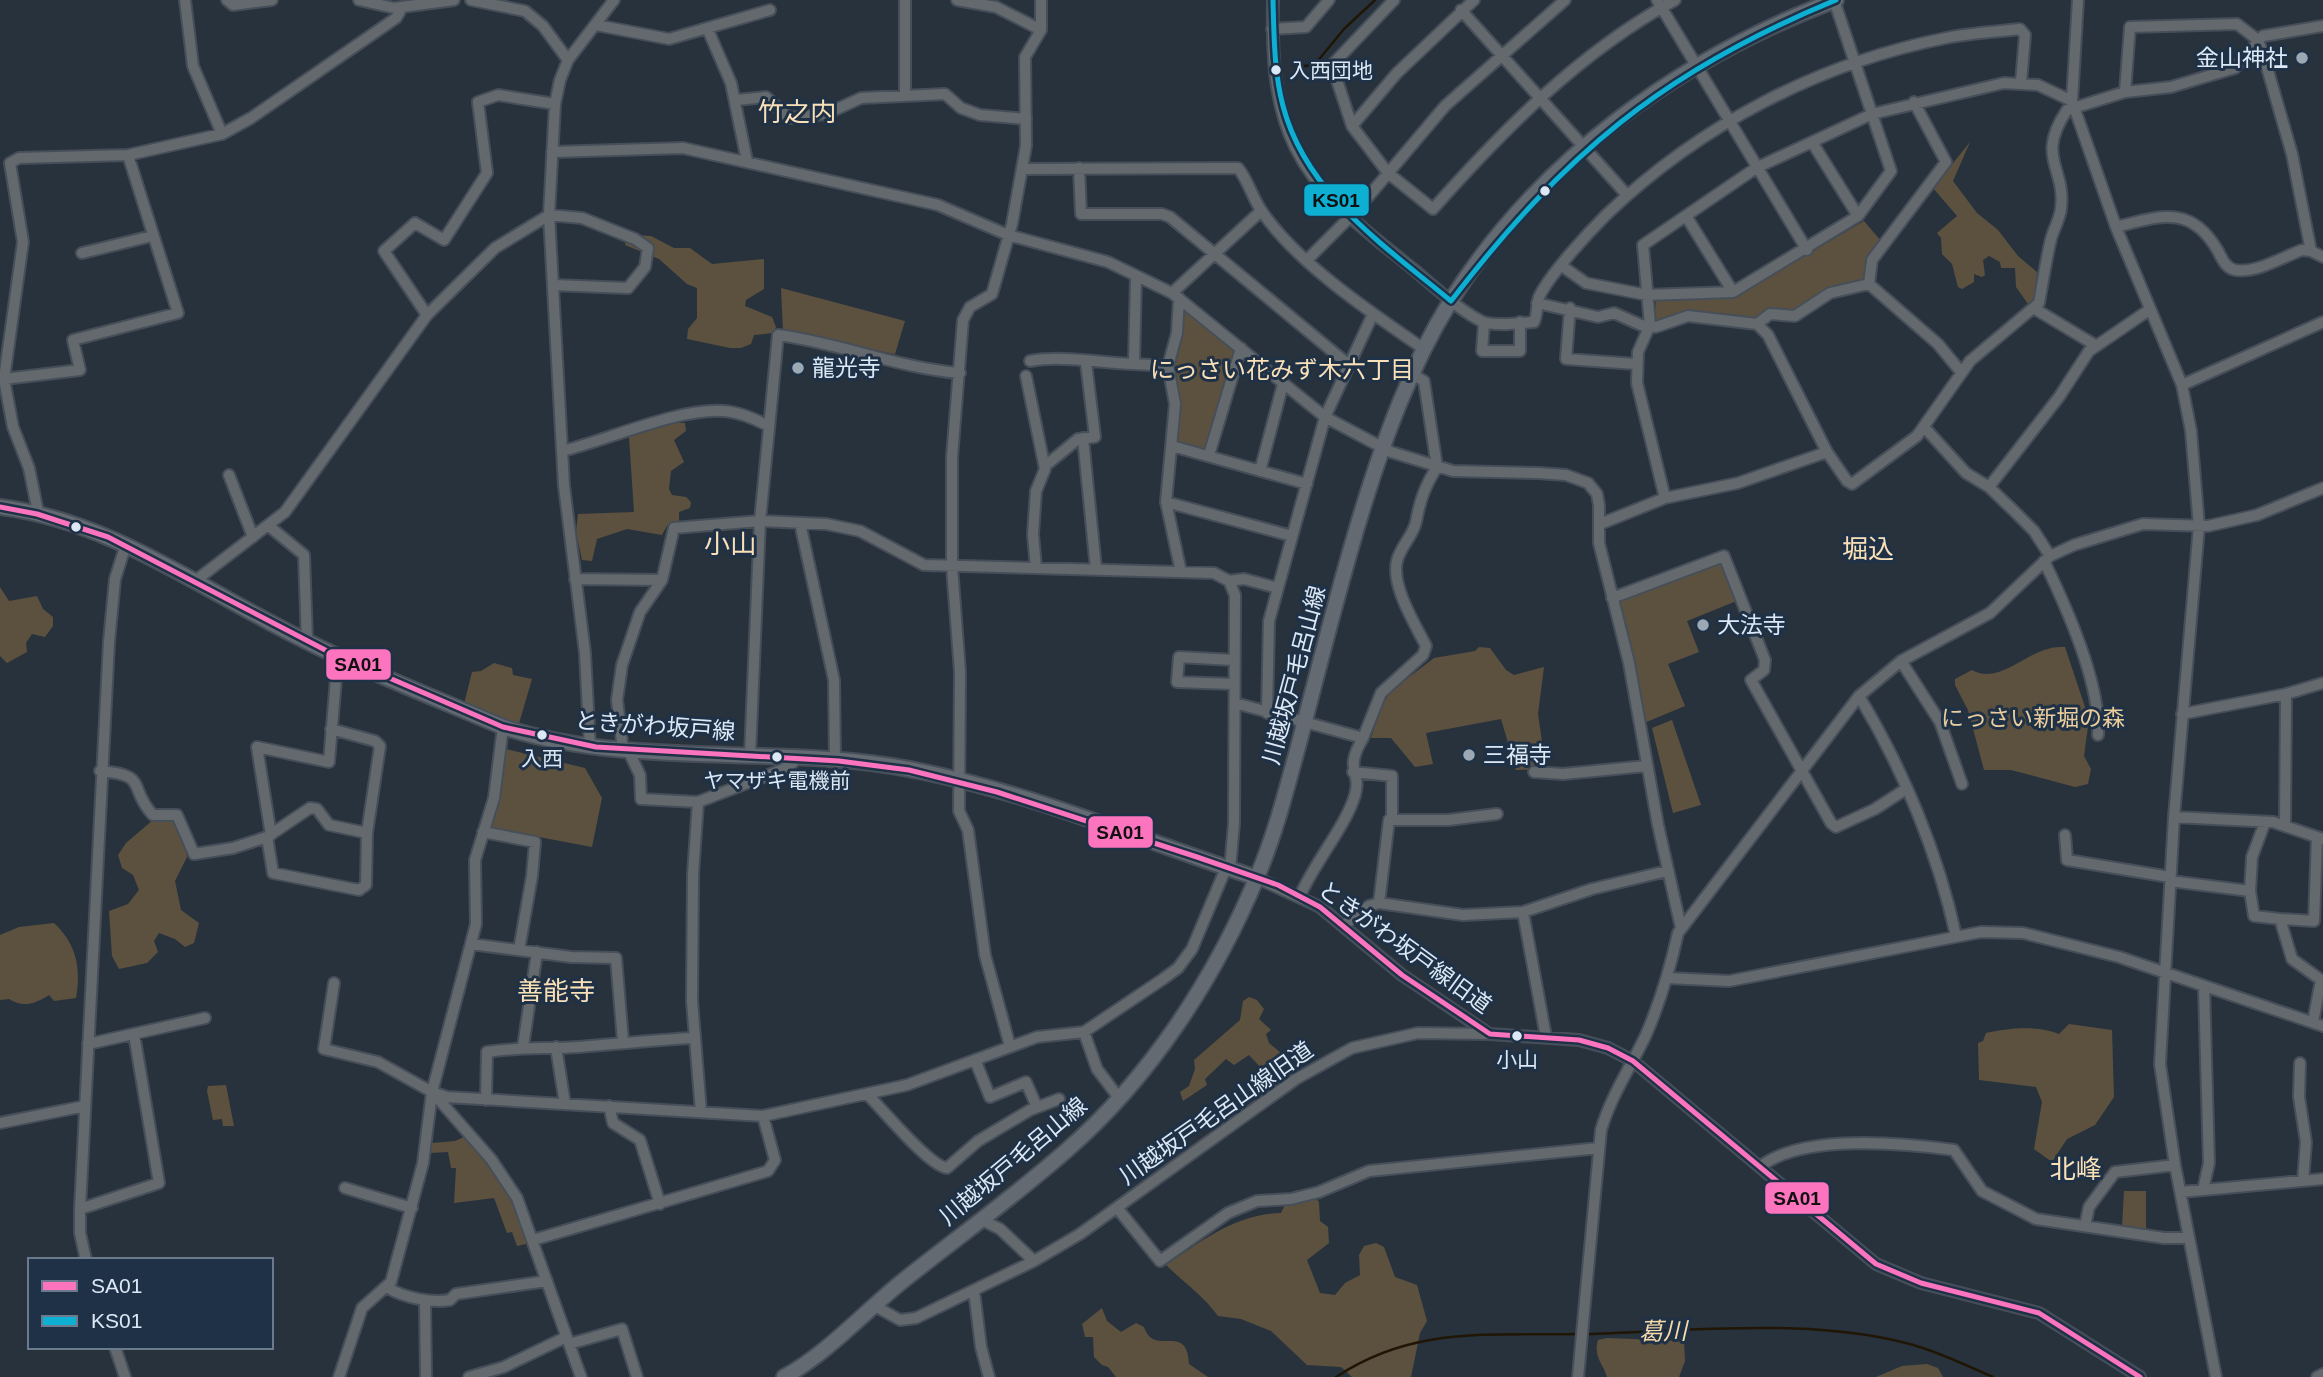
<svg xmlns="http://www.w3.org/2000/svg" width="2323" height="1377" font-family="Arial,'Noto Sans JP',sans-serif">
<style>
.green{fill:#5c513f}
.lines{fill:none;stroke-linecap:round;stroke-linejoin:round}
.stream{stroke:#201605;stroke-width:2.5}
.minor-casing{stroke:#464f59;stroke-width:14}
.major-casing{stroke:#464f59;stroke-width:18}
.minor{stroke:#64696d;stroke-width:10}
.major{stroke:#646a72;stroke-width:14}
.bus-1-casing{stroke:#1f3146;stroke-width:10}
.bus-2-casing{stroke:#1f3146;stroke-width:10}
.bus-1{stroke:#fc73be;stroke-width:5}
.bus-2{stroke:#0dafd3;stroke-width:5}
.poi-dot{fill:#9da8b5;stroke:#1f3146;stroke-width:2.5}
.bus-dot{fill:#dce8f6;stroke:#1f3146;stroke-width:2.5}
.labels{text-anchor:middle;dominant-baseline:central;stroke-width:6;stroke-linejoin:round;paint-order:stroke}
.bus-label{font-size:21px;fill:#dce8f6;stroke:#1f3146}
.poi-label{font-size:23px;fill:#dce8f6;stroke:#1f3146;text-anchor:start}
.street-label{font-size:23px;fill:#dce8f6;stroke:#1f3146}
.park-label{font-size:23px;fill:#eacd9b;stroke:#1f3146}
.neighbourhood-label{font-size:24px;fill:#f9e0b7;stroke:#1f3146}
.water-label{font-size:24px;font-style:italic;fill:#f7daa8;stroke:#1f3146}
.quarter-label{font-size:26px;fill:#f9e0b7;stroke:#1f3146}
.line-badge{stroke:#1f3146;stroke-width:2.5}
.pale-badge-label{font-size:19px;text-anchor:middle;font-weight:bold;fill:#111}
</style>
<rect width="100%" height="100%" fill="#28323d"/>
<path class="green" d="M 1970,142 L 1953,181 L 1977,213 L 1998,230 L 2018,256 L 2037,272 L 2035,303 L 2028,304 L 2016,287 L 2015,268 L 2001,268 L 2000,262 L 1989,256 L 1983,260 L 1985,275 L 1982,277 L 1974,274 L 1974,282 L 1962,289 L 1958,287 L 1952,264 L 1942,254 L 1941,238 L 1937,233 L 1957,216 L 1933,188 Z
M 1864,221 L 1881,241 L 1862,282 L 1798,310 L 1769,309 L 1754,319 L 1686,311 L 1658,321 L 1654,319 L 1656,301 L 1735,297 Z
M 635,235 L 651,236 L 674,248 L 690,248 L 712,264 L 764,259 L 764,289 L 746,300 L 745,306 L 772,317 L 776,327 L 773,333 L 754,335 L 751,344 L 741,348 L 730,348 L 687,339 L 688,329 L 697,318 L 697,288 L 687,284 L 659,259 L 625,245 L 626,241 Z
M 781,288 L 905,321 L 895,354 L 783,332 Z
M 1189,310 L 1235,350 L 1208,449 L 1204,451 L 1176,441 L 1173,369 L 1184,312 Z
M 676,423 L 685,423 L 686,431 L 674,440 L 684,462 L 671,471 L 669,489 L 672,495 L 686,497 L 691,502 L 690,508 L 679,512 L 679,523 L 668,524 L 662,535 L 627,529 L 597,539 L 592,561 L 582,560 L 576,532 L 578,514 L 634,512 L 629,437 Z
M 1719,562 L 1724,565 L 1739,600 L 1687,621 L 1699,652 L 1668,664 L 1685,706 L 1644,723 L 1619,600 Z
M 0,587 L 9,601 L 37,596 L 43,609 L 53,617 L 53,626 L 45,637 L 32,634 L 26,643 L 27,652 L 7,663 L 0,656 Z
M 1479,647 L 1490,648 L 1506,670 L 1514,675 L 1544,667 L 1538,714 L 1546,769 L 1516,770 L 1501,719 L 1426,733 L 1433,764 L 1415,767 L 1391,738 L 1371,738 L 1382,705 L 1391,691 L 1434,658 L 1475,651 Z
M 2065,647 L 2089,719 L 2084,756 L 2091,769 L 2088,784 L 2075,787 L 2011,770 L 1984,770 L 1968,710 L 1955,685 L 1955,679 L 1972,670 C 1997,685 2025,654 2048,649 C 2053,647 2060,647 2065,647 Z
M 494,663 L 512,668 L 513,675 L 532,679 L 518,727 L 464,704 L 472,672 L 481,671 Z
M 1672,720 L 1701,805 L 1673,813 L 1652,728 Z
M 506,749 L 585,768 L 602,798 L 592,847 L 490,828 L 499,803 Z
M 153,820 L 175,820 L 184,836 L 187,857 L 175,881 L 181,910 L 199,923 L 194,943 L 185,947 L 175,939 L 159,933 L 154,941 L 158,952 L 147,963 L 119,969 L 112,956 L 109,911 L 128,904 L 139,890 L 133,875 L 122,868 L 118,855 L 126,843 Z
M 54,923 C 77,945 81,968 76,998 L 54,1001 L 49,995 C 35,1004 23,1008 9,999 L 0,1000 L 0,935 L 19,927 Z
M 1249,997 L 1257,1000 L 1264,1009 L 1259,1019 L 1271,1030 L 1266,1034 L 1269,1043 L 1281,1053 L 1281,1061 L 1261,1068 L 1249,1055 L 1234,1065 L 1226,1059 L 1205,1079 L 1207,1085 L 1183,1101 L 1180,1092 L 1189,1086 L 1195,1069 L 1194,1060 L 1240,1020 L 1243,1001 Z
M 2069,1024 L 2112,1030 L 2114,1097 L 2095,1125 L 2067,1139 L 2052,1162 L 2034,1149 L 2042,1102 L 2036,1087 L 1979,1080 L 1978,1043 L 1983,1041 L 1986,1033 C 2008,1028 2038,1025 2059,1034 Z
M 226,1085 L 234,1126 L 223,1126 L 222,1119 L 213,1120 L 207,1091 L 208,1086 Z
M 466,1136 L 503,1182 L 530,1243 L 517,1246 L 512,1232 L 507,1233 L 494,1198 L 454,1203 L 456,1168 L 451,1168 L 448,1152 L 430,1153 L 432,1143 L 455,1141 Z
M 1297,1190 L 1311,1192 L 1319,1202 L 1320,1221 L 1328,1227 L 1329,1243 L 1307,1260 L 1320,1293 L 1335,1295 L 1345,1283 L 1360,1275 L 1359,1255 L 1364,1246 L 1376,1243 L 1384,1247 L 1395,1277 L 1417,1285 L 1427,1321 L 1420,1333 L 1411,1377 L 1352,1377 L 1341,1367 L 1307,1365 L 1271,1331 L 1241,1319 L 1218,1316 C 1203,1295 1184,1283 1166,1265 C 1203,1240 1236,1214 1281,1213 L 1289,1196 Z
M 2124,1191 L 2146,1191 L 2146,1231 L 2122,1227 Z
M 1102,1308 L 1107,1321 L 1121,1332 L 1136,1323 L 1144,1327 C 1154,1358 1187,1321 1189,1364 L 1208,1377 L 1116,1377 L 1108,1367 L 1102,1365 L 1094,1357 L 1093,1337 L 1085,1337 L 1082,1324 Z
M 1607,1338 L 1684,1341 L 1685,1361 L 1679,1377 L 1607,1377 C 1603,1363 1593,1357 1598,1340 Z
M 1927,1364 L 1938,1368 L 1943,1377 L 1876,1377 L 1902,1366 Z"/>
<g class="lines">
<path class="stream" d="M 1293,65 L 1306,66 L 1316,63 L 1344,29 L 1375,0
M 1586,1334 C 1690,1331 1823,1316 1923,1348 C 1947,1356 1970,1367 1993,1377
M 1336,1377 C 1414,1325 1490,1336 1579,1334"/>
<defs>
<path id="minor" d="M 185,0 L 193,66 L 222,134
M 227,0 L 233,5 L 272,0
M 359,0 L 394,8 L 454,0
M 471,0 L 525,11 L 543,26 L 568,60
M 957,0 L 996,7 L 1041,30
M 1273,0 C 1272,49 1273,102 1295,147 C 1321,200 1369,233 1413,269 C 1435,287 1456,308 1481,321 C 1494,327 1520,323 1534,322 C 1538,314 1536,305 1539,297 C 1549,275 1589,232 1606,215 C 1700,125 1819,63 1946,38 C 1970,33 1995,32 2020,29 L 2025,35 L 2021,83
M 1394,0 L 1332,65 L 1352,126 L 1388,173 L 1433,209 C 1503,130 1581,51 1675,0
M 1657,0 L 1807,250
M 2078,0 L 2072,101 L 2116,227 L 2182,385 L 2191,431 L 2199,526 L 2174,817 L 2160,1064 L 2175,1165 L 2216,1377
M 1461,10 L 1627,195
M 596,25 L 669,39 L 770,10
M 1272,29 L 1306,27 L 1329,0
M 708,30 L 731,83 L 747,161
M 2125,92 L 2130,27 L 2237,24 L 2258,40 L 2264,57 L 2292,154 L 2311,251 L 2323,257
M 905,96 L 905,0
M 736,100 L 766,97 L 789,118 L 826,114 L 861,98 L 945,94 L 961,108 L 980,115 L 1026,119
M 1352,126 L 1397,73 L 1474,0
M 1812,142 L 1858,216
M 552,152 L 683,148 L 938,205 L 1008,235 L 1108,262 L 1172,293 L 1325,417 L 1391,452 L 1453,471 L 1538,473 L 1566,475 L 1588,483 L 1597,494 L 1599,505 L 1599,543 L 1629,663 L 1658,825 L 1681,928
M 10,163 L 19,158 L 128,155 L 222,134 L 251,118 L 396,18 L 402,8
M 10,163 L 23,242 L 4,379 L 13,427 L 29,468 L 38,512
M 1079,168 L 1081,214 L 1162,214 L 1170,217 L 1349,365
M 1022,169 L 1238,168 C 1248,180 1252,197 1261,210 C 1295,262 1373,314 1424,349
M 1686,216 L 1733,292
M 2116,227 C 2160,216 2191,204 2218,251 C 2222,259 2226,268 2235,270 C 2255,274 2283,257 2302,250 L 2311,251
M 82,253 L 152,236
M 1307,260 L 1357,210 L 1445,106 L 1565,0
M 1562,266 L 1586,283 L 1647,295 L 1733,292 L 1858,216 L 1891,171 L 1834,0
M 1136,276 L 1134,364 L 1168,366
M 1869,284 L 1938,344 L 1961,372
M 1172,293 L 1261,211
M 1179,298 L 1177,333 L 1168,366 L 1175,404 L 1166,502 L 1181,572
M 1537,303 L 1598,317 L 1614,313 L 1641,325 L 1656,327 L 1688,316 L 1757,324 L 1770,314 L 1795,316 L 1830,293 L 1869,284 L 1872,260 L 1946,162 L 1914,102
M 1570,308 L 1566,359 L 1636,364
M 2035,309 L 2095,345
M 427,315 L 384,251 L 415,223 L 444,240 L 487,173 L 478,102 L 498,95 L 555,104
M 1484,323 L 1482,351 L 1520,351 L 1520,322
M 1757,324 L 1768,335 L 1827,452
M 1030,361 C 1063,355 1100,363 1134,364
M 1026,376 L 1045,469 L 1036,491 L 1033,534 L 1036,568
M 4,379 L 80,370 L 73,340 L 178,313 L 128,155
M 2182,385 L 2323,322
M 1925,428 L 1966,473 L 1989,487 L 2015,512 L 2034,531 L 2050,556
M 1083,438 L 1096,569
M 1172,446 L 1307,484
M 562,451 C 608,440 678,408 723,411 C 740,412 754,419 769,426
M 1209,455 L 1241,348
M 1045,466 L 1078,439 L 1095,437 L 1086,363
M 1260,471 L 1283,384
M 229,475 L 253,537
M 1989,487 L 2059,397 L 2089,351 L 2149,310
M 1665,498 L 1637,383 L 1638,352 L 1650,325 L 1643,245 L 1756,168 L 1872,114 L 2004,83 L 2038,85 L 2072,101
M 1166,502 L 1292,536
M 800,523 L 834,680 L 835,761
M 1600,524 L 1665,498 L 1738,483 L 1827,452 L 1847,481 L 1852,484 L 1917,436 L 1970,361 L 2039,303 C 2043,281 2046,260 2051,239 C 2054,228 2060,219 2061,208 C 2066,167 2035,158 2067,110 L 2125,92 L 2171,87 L 2235,68 L 2263,36 L 2323,26
M 269,526 L 304,555 L 307,641
M 2044,561 C 2066,606 2101,685 2098,735
M 575,579 L 662,580
M 195,581 L 285,512 L 427,315 L 495,248 L 549,215 L 582,218 L 635,239 L 648,248 L 645,267 L 628,288 L 553,285
M 1229,581 L 1244,579 L 1278,588
M 1612,598 L 1724,556 L 1765,660 L 1764,670 L 1751,680 L 1831,823 L 1836,827 L 1875,809 L 1906,789
M 1233,660 L 1179,657 L 1177,682 L 1233,684
M 1901,661 L 1940,722 L 1962,784
M 1859,696 C 1903,769 1938,853 1956,936
M 1235,703 L 1363,738 L 1381,693 L 1423,655 L 1426,646 C 1415,624 1391,586 1397,561 C 1400,547 1413,536 1416,522 C 1420,500 1425,486 1437,467 L 1424,381 L 1412,374
M 1267,713 L 1269,621 L 1278,588 L 1325,417 L 1373,314
M 2182,714 L 2286,694 L 2323,683
M 590,747 L 585,653 L 564,486 L 549,215 L 555,104 L 560,80 L 568,60 L 614,0
M 623,750 L 617,700 L 622,665 L 640,612 L 662,580 L 674,528 L 760,521 L 826,524 L 860,531 L 924,565 L 1214,573 L 1229,581 L 1235,595 L 1234,823 L 1230,869
M 628,750 L 640,775 L 641,799 L 698,802 L 789,767 L 798,757
M 750,755 L 760,521 L 778,335 C 840,343 898,368 960,373
M 100,771 C 150,775 127,787 153,815 L 177,815 L 194,854 L 233,848 L 267,837 L 310,808 L 317,809 L 329,825 L 367,833
M 1353,772 L 1392,776 L 1392,820
M 1534,772 L 1563,774 L 1646,766
M 698,802 L 693,874 L 692,1001 L 701,1112
M 2174,817 L 2273,822 L 2323,839
M 2285,826 L 2286,694
M 483,832 L 535,842 L 532,876 L 519,950
M 271,835 L 257,747 L 329,762 L 338,655
M 2065,835 L 2067,860 L 2170,877
M 267,837 L 273,873 L 359,890 L 366,885 L 367,833 L 380,746 L 375,741 L 331,729
M 1257,878 L 1320,907 L 1402,975 L 1488,1033
M 2170,881 L 2250,891 L 2254,916 L 2280,919 L 2292,959 L 2321,980 L 2313,1022
M 2250,891 L 2252,857 L 2265,822
M 1300,896 C 1314,863 1346,826 1355,795 C 1362,770 1343,772 1363,738
M 1379,903 L 1389,820 L 1448,820 L 1497,814
M 1523,912 L 1546,1037
M 2280,919 L 2314,921 L 2317,838
M 1344,925 L 1369,906 L 1379,903 L 1463,915 L 1523,912 L 1592,889 L 1667,871
M 471,944 L 571,957 L 616,958 L 623,1041
M 1668,978 L 1729,981 L 1981,932 L 2023,933 L 2119,957 L 2323,1026
M 334,983 L 324,1049 L 378,1062 L 432,1092 L 447,1097 L 763,1116 L 907,1085 L 1037,1037 L 1084,1032 L 1163,979 L 1178,968 L 1192,949 L 1226,868
M 1084,1032 L 1097,1069 L 1119,1098
M 88,1044 L 205,1018
M 1010,1046 L 985,955 L 968,830 L 959,811 L 960,672 L 952,567 L 952,457 L 963,320 L 970,307 L 992,294 L 1012,224 L 1026,146 L 1025,57 L 1041,30 L 1041,0
M 523,1047 L 537,952
M 556,1047 L 565,1104
M 975,1060 L 990,1097 L 1026,1082 L 1037,1107
M 2300,1063 L 2299,1097 L 2306,1142 L 2303,1181
M 434,1094 L 491,1159 L 517,1198 L 581,1377
M 868,1095 C 883,1110 929,1166 947,1168 L 978,1141 L 1030,1110 L 1059,1099
M 486,1100 L 487,1052 C 518,1047 548,1049 579,1047 C 618,1044 654,1040 693,1038
M 609,1106 L 613,1123 L 640,1140 L 660,1204
M 0,1123 L 85,1106
M 1761,1166 C 1804,1134 1902,1143 1954,1150 L 1982,1191 L 2036,1219 L 2164,1238 L 2189,1238
M 345,1188 L 412,1208
M 2203,1190 L 2209,1163 L 2204,987
M 2181,1192 L 2323,1179
M 80,1209 L 159,1183 L 134,1034
M 1118,1209 L 1160,1261 L 1228,1213 L 1257,1201 L 1291,1199 L 1319,1192 L 1369,1171 L 1599,1148
M 980,1219 L 1000,1229 L 1034,1261
M 2085,1226 L 2089,1207 L 2115,1172 L 2175,1165
M 533,1240 L 768,1171 L 775,1160 L 763,1116
M 86,1260 L 80,1233 L 80,1209 L 109,642 L 115,579 L 126,544
M 388,1288 C 405,1298 431,1303 450,1300 L 456,1294 L 547,1281
M 974,1291 L 981,1347 L 989,1377
M 425,1300 L 426,1377
M 873,1305 L 900,1320 L 916,1318 L 1034,1261 L 1080,1234 L 1296,1079 L 1352,1048 L 1418,1033 L 1490,1034 L 1579,1040 L 1608,1048 L 1633,1061 L 1876,1264 L 1921,1283 L 2039,1313 L 2140,1377
M 569,1344 L 622,1329 L 637,1377
M 115,1347 L 125,1377
M 339,1377 L 362,1308 L 391,1282 L 423,1163 L 432,1092 L 476,924 L 475,860 L 494,798 L 503,727
M 469,1377 L 504,1367 L 566,1337
M 1578,1377 L 1601,1130 C 1611,1096 1630,1068 1645,1037 C 1660,1003 1670,969 1678,933 L 1859,696 L 1901,661 L 1990,613 L 2050,556 L 2074,545 L 2143,524 L 2208,526 L 2257,515 L 2323,488
M 2317,1377 L 2323,1374"/>
<path id="major" d="M 0,507 C 102,520 184,577 273,624 C 347,664 426,694 503,727 C 628,767 763,746 892,766 C 1015,786 1138,839 1257,878
M 784,1377 C 828,1353 865,1311 904,1280 C 958,1237 1015,1196 1067,1150 C 1150,1078 1215,978 1257,877 C 1275,835 1286,791 1298,747 C 1319,668 1338,589 1362,511 C 1384,439 1410,367 1450,302 C 1538,161 1681,57 1836,0"/>
</defs>
<use href="#minor" class="minor-casing"/>
<use href="#major" class="major-casing"/>
<use href="#minor" class="minor"/>
<use href="#major" class="major"/>
<defs>
<path id="bus-1" d="M 0,507 L 37,514 L 108,537 L 329,652 L 503,727 L 596,747 L 839,761 L 909,770 L 997,792 L 1197,857 L 1278,885 L 1320,907 L 1402,975 L 1490,1034 L 1579,1040 L 1608,1048 L 1633,1061 L 1876,1264 L 1921,1283 L 2039,1313 L 2140,1377"/>
<path id="bus-2" d="M 1273,0 C 1274,35 1274,72 1283,106 C 1306,194 1385,246 1451,301 C 1564,154 1663,71 1836,0"/>
</defs>
<use href="#bus-1" class="bus-1-casing"/>
<use href="#bus-2" class="bus-2-casing"/>
<use href="#bus-1" class="bus-1"/>
<use href="#bus-2" class="bus-2"/>
</g>
<g class="poi-dot">
<circle cx="2302" cy="58" r="7"/>
<circle cx="798" cy="368" r="7"/>
<circle cx="1703" cy="625" r="7"/>
<circle cx="1469" cy="755" r="7"/>
</g>
<g class="bus-dot">
<circle cx="1276" cy="70" r="6"/>
<circle cx="1545" cy="191" r="6"/>
<circle cx="76" cy="527" r="6"/>
<circle cx="542" cy="735" r="6"/>
<circle cx="777" cy="757" r="6"/>
<circle cx="1517" cy="1036" r="6"/>
</g>
<g class="labels">
<g class="bus-label">
<text x="1289" y="70" text-anchor="start">入西団地</text>
<text x="542" y="758">入西</text>
<text x="777" y="780">ヤマザキ電機前</text>
<text x="1517" y="1059">小山</text>
</g>
<g class="poi-label">
<text x="2288" y="58" text-anchor="end">金山神社</text>
<text x="812" y="368">龍光寺</text>
<text x="1717" y="625">大法寺</text>
<text x="1483" y="755">三福寺</text>
</g>
<g class="street-label">
<text transform="translate(1294 675) rotate(-75)">川越坂戸毛呂山線</text>
<text transform="translate(655 726) rotate(4)">ときがわ坂戸線</text>
<text transform="translate(1405 947) rotate(36)">ときがわ坂戸線旧道</text>
<text transform="translate(1216 1113) rotate(-35)">川越坂戸毛呂山線旧道</text>
<text transform="translate(1013 1161) rotate(-40)">川越坂戸毛呂山線</text>
</g>
<g class="park-label">
<text x="2033" y="718">にっさい新堀の森</text>
</g>
<g class="neighbourhood-label">
<text x="1282" y="369">にっさい花みず木六丁目</text>
</g>
<g class="water-label">
<text transform="translate(1663 1331) rotate(-1)">葛川</text>
</g>
<g class="quarter-label">
<text x="797" y="112">竹之内</text>
<text x="730" y="544">小山</text>
<text x="1868" y="549">堀込</text>
<text x="556" y="991">善能寺</text>
<text x="2076" y="1169">北峰</text>
</g>
</g>
<g class="line-badge">
<rect x="1303" y="183" width="67" height="34" rx="7" fill="#0dafd3"/>
<rect x="325" y="648" width="67" height="33" rx="7" fill="#fc73be"/>
<rect x="1087" y="815" width="67" height="34" rx="7" fill="#fc73be"/>
<rect x="1764" y="1181" width="66" height="34" rx="7" fill="#fc73be"/>
</g>
<g class="pale-badge-label">
<text x="1336" y="207">KS01</text>
<text x="358" y="671">SA01</text>
<text x="1120" y="839">SA01</text>
<text x="1797" y="1205">SA01</text>
</g>
<rect x="28" y="1258" width="245" height="91" fill="#1f3146" stroke="#6b7a8c" stroke-width="2"/>
<rect x="42" y="1281" width="35" height="10" fill="#fc73be" stroke="#6b7a8c" stroke-width="2"/>
<text x="91" y="1293" font-size="21" fill="#dce8f6">SA01</text>
<rect x="42" y="1316" width="35" height="10" fill="#0dafd3" stroke="#6b7a8c" stroke-width="2"/>
<text x="91" y="1328" font-size="21" fill="#dce8f6">KS01</text>
</svg>
